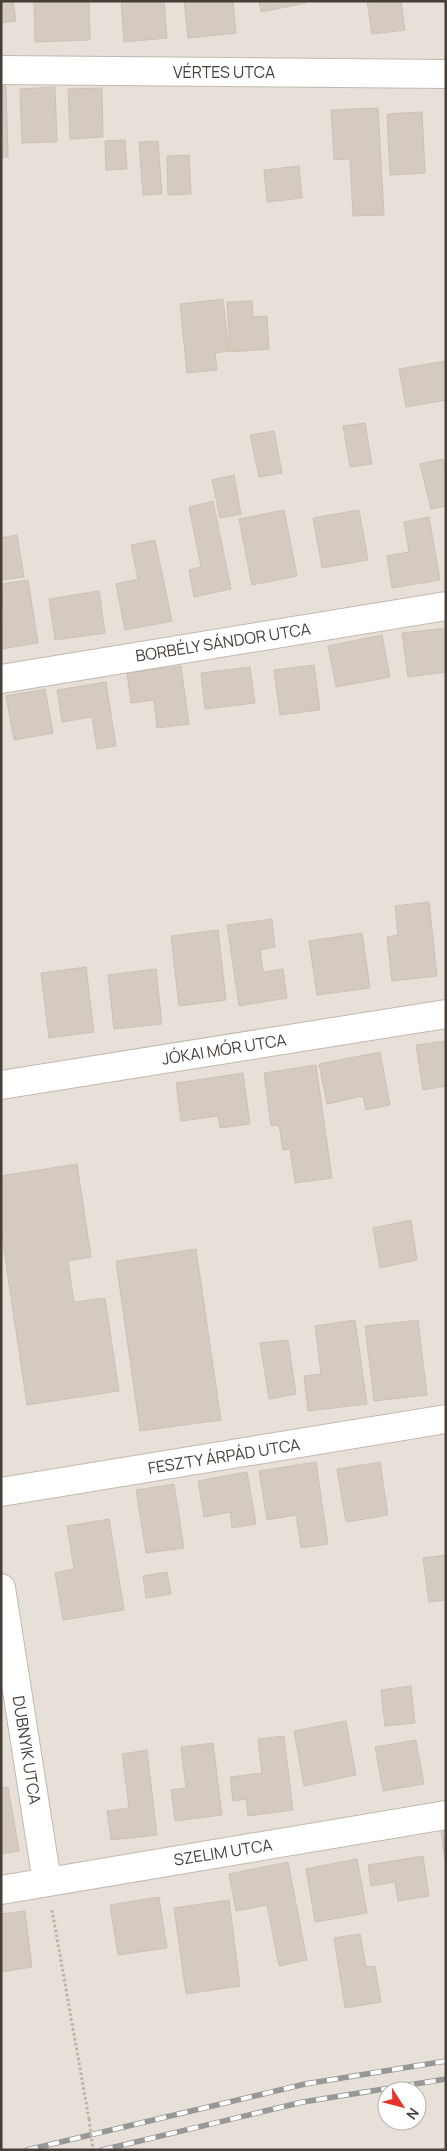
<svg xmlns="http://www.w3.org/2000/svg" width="447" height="2151" font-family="Manrope,sans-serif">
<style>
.residential{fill:#e7e0d8;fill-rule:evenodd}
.building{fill:#d4cac0;stroke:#cec1b3}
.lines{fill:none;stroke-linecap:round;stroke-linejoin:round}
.minor-casing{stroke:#c1b9af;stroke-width:30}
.path{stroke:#bfb09f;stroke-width:3;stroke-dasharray:2.5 2.5;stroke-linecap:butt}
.minor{stroke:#fff;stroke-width:28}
.rail-casing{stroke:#979797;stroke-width:5.5}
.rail{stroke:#fff;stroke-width:4;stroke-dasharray:11;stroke-linecap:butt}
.path-bridge{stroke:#bfb09f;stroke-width:3;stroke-dasharray:2.5 2.5;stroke-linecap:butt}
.labels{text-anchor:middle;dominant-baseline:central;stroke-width:4;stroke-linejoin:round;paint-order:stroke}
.street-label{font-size:16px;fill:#463f38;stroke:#fff}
</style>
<rect width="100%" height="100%" fill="#f3efe9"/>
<path class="residential" d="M 1,1 L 446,1 L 446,2150 L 1,2150 ZM 387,2091 L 417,2091 L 417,2121 L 387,2121 Z"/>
<path class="building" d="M 1,1 L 13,1 L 16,21 L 1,23 Z
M 34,1 L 89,1 L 90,40 L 35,42 Z
M 121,1 L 164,1 L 167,38 L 124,42 Z
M 184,1 L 233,1 L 236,33 L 188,38 Z
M 259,1 L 305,1 L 306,3 L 261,12 Z
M 367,1 L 401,1 L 405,30 L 372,34 Z
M 1,86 L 6,86 L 8,157 L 1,157 Z
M 55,87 L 57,142 L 22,143 L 20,89 Z
M 102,88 L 103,137 L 70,139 L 68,89 Z
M 378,108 L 384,215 L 353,216 L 350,159 L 334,160 L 331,110 Z
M 422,112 L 425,173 L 390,175 L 387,114 Z
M 125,140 L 127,169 L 106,170 L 105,141 Z
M 158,141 L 162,194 L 143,195 L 139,142 Z
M 189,155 L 191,194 L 168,195 L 167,156 Z
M 299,166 L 302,198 L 267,202 L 264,170 Z
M 223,299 L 229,351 L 215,353 L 217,370 L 187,373 L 180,304 Z
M 252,301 L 253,317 L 267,316 L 269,349 L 230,352 L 227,302 Z
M 446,361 L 446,400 L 406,407 L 399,369 Z
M 365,423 L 372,464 L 350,467 L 343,426 Z
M 274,431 L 282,473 L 259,477 L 250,435 Z
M 443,459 L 446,472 L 446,506 L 431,509 L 420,464 Z
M 234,475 L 241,514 L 220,518 L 212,480 Z
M 213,501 L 231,589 L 194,597 L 189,570 L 201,567 L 189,507 Z
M 284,510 L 297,576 L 252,585 L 239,519 Z
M 359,510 L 368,560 L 322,568 L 313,518 Z
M 429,517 L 440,580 L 392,588 L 387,556 L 409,552 L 404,522 Z
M 17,535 L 24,577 L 1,580 L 1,538 Z
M 155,540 L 172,621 L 125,630 L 116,584 L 138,579 L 131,545 Z
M 28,580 L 38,643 L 1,649 L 1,619 L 4,619 L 1,584 Z
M 99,591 L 105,633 L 55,640 L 49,599 Z
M 446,628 L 446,672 L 408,677 L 402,633 Z
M 382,635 L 390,677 L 336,687 L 328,646 Z
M 314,665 L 320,710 L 280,715 L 274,670 Z
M 181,666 L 189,724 L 157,728 L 154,700 L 131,703 L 127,673 Z
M 250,667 L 255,703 L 205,709 L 201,673 Z
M 106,682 L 116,746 L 97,749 L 92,717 L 62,722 L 57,690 Z
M 45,689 L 53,733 L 14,740 L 6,696 Z
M 429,902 L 437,976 L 392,981 L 387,937 L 398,935 L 395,906 Z
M 272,919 L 275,947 L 260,950 L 263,972 L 283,969 L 287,998 L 239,1006 L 227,925 Z
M 218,930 L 226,1000 L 179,1006 L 171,936 Z
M 362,933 L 370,988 L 317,995 L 309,941 Z
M 86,967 L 94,1032 L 49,1038 L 41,973 Z
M 156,969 L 162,1024 L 114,1029 L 108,975 Z
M 446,1041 L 446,1086 L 423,1090 L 416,1045 Z
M 380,1052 L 390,1105 L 366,1110 L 363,1096 L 327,1104 L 319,1064 Z
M 316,1065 L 332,1178 L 295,1183 L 290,1149 L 283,1150 L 279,1125 L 271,1126 L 264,1073 Z
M 243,1073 L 250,1124 L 220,1128 L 218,1116 L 181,1121 L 176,1083 Z
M 77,1164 L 91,1257 L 68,1261 L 74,1302 L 105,1298 L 119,1391 L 27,1405 L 1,1230 L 1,1176 Z
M 411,1220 L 417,1260 L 380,1268 L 373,1228 Z
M 196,1249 L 221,1420 L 140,1431 L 116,1261 Z
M 355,1320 L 367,1404 L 308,1411 L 304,1376 L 321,1374 L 315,1326 Z
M 418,1320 L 427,1395 L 374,1401 L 365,1326 Z
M 288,1340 L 296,1394 L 269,1399 L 260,1343 Z
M 316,1462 L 328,1544 L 301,1548 L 296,1515 L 267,1520 L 259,1471 Z
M 380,1462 L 388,1515 L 346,1522 L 337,1469 Z
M 247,1472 L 256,1524 L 232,1528 L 230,1512 L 204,1517 L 198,1481 Z
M 174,1484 L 184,1548 L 146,1553 L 136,1490 Z
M 109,1519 L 124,1610 L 63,1620 L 55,1573 L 74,1569 L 67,1526 Z
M 446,1555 L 446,1600 L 429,1602 L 423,1558 Z
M 167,1572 L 171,1594 L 146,1598 L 143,1576 Z
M 411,1686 L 415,1723 L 385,1726 L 381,1690 Z
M 346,1721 L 356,1775 L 304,1786 L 294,1731 Z
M 284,1736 L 293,1810 L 248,1816 L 246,1799 L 233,1801 L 230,1777 L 262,1773 L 258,1739 Z
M 416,1740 L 424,1784 L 383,1791 L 375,1747 Z
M 213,1743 L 222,1815 L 175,1821 L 171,1790 L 186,1788 L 181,1747 Z
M 147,1750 L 157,1835 L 111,1840 L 107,1811 L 129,1808 L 122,1754 Z
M 8,1787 L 19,1851 L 1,1854 L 1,1788 Z
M 446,1831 L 446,1867 L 441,1832 Z
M 423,1856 L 429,1896 L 398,1901 L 395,1882 L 371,1886 L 368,1865 Z
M 357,1859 L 367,1913 L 315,1922 L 306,1869 Z
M 288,1862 L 307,1960 L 279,1966 L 267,1905 L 236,1911 L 229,1874 Z
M 159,1897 L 167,1948 L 118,1955 L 110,1905 Z
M 229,1900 L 240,1986 L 186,1994 L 174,1908 Z
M 25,1911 L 32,1967 L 1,1972 L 1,1914 Z
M 360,1934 L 366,1967 L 375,1966 L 381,2002 L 345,2008 L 334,1938 Z"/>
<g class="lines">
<defs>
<path id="minor" d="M 1,70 L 446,74
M 1,679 L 446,606
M 1,1085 L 446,1014
M 1,1492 L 446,1419
M 1,1588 L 47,1882
M 1,1890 L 446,1815"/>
</defs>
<use href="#minor" class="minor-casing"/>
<path class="path" d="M 52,1910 L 89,2119"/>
<use href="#minor" class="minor"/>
<defs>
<path id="rail" d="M 27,2150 L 305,2084 L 446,2061
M 102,2150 L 303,2102 L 446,2079"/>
</defs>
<use href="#rail" class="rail-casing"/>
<use href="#rail" class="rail"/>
<path class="path-bridge" d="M 89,2119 L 93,2150"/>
</g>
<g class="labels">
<g class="street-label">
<text x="224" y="72">VÉRTES UTCA</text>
<text transform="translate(223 642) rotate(-9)">BORBÉLY SÁNDOR UTCA</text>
<text transform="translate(224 1049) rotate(-9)">JÓKAI MÓR UTCA</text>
<text transform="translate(224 1456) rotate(-9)">FESZTY ÁRPÁD UTCA</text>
<text transform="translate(27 1750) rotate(81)">DUBNYIK UTCA</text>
<text transform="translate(223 1852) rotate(-9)">SZELIM UTCA</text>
</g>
</g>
<rect width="447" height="2151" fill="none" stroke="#463f38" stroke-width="5"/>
<g transform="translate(402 2106) rotate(126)"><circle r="24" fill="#ffffff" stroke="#b5b2af"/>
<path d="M0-4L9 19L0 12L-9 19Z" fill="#e8332b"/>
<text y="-8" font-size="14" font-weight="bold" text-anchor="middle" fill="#463f38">N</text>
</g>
</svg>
